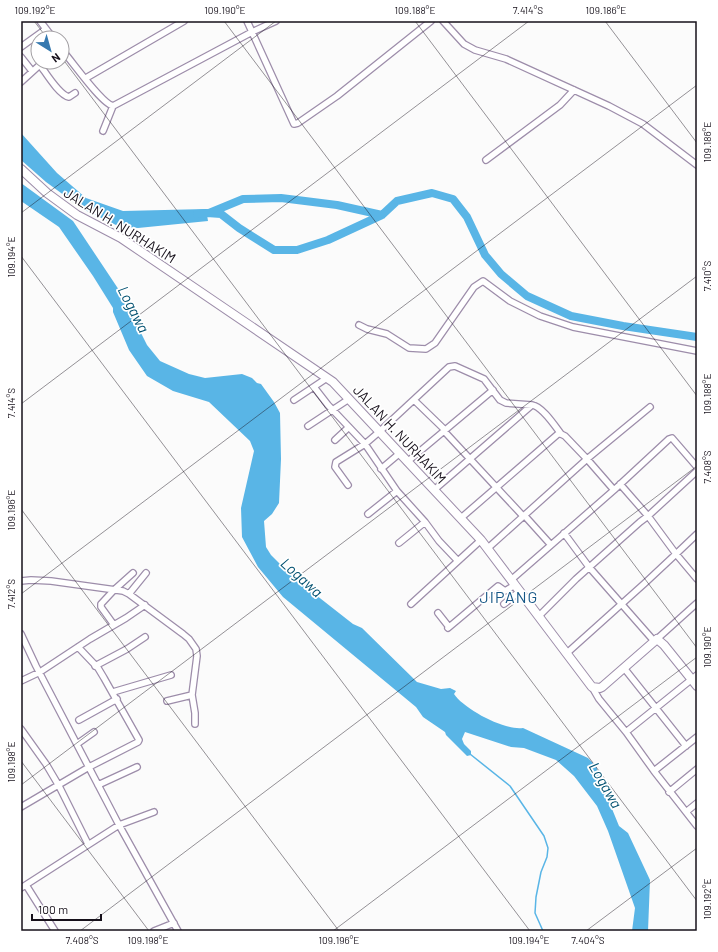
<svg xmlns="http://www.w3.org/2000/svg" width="718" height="952" font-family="Barlow,sans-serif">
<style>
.water{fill:#59b5e6}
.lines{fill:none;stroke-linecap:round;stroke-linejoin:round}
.stream{stroke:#59b5e6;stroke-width:1.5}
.river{stroke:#59b5e6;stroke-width:8}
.minor-casing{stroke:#9d8daa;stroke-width:8}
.secondary-casing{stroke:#9d8daa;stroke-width:10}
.minor{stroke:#fff;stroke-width:5.5}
.secondary{stroke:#fff;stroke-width:8}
.ticks{fill:none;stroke:#16101a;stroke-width:1;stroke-opacity:0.45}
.labels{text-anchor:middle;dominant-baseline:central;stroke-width:3.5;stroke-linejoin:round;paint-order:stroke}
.street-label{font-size:14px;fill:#16101a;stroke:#fff}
.water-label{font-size:15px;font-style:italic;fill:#025171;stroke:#fff}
.quarter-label{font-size:16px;letter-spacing:1px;fill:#165786;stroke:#fff}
.neatline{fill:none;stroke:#16101a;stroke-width:1.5}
.ticks-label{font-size:10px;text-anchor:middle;fill:#16101a}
</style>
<rect width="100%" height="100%" fill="#fbfbfb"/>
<path class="water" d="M 21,133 L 57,173 L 86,198 L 123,211 L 206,209 L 208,221 L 138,228 L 118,226 L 83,209 L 46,182 L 21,160 Z
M 21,183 L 73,221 L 121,293 L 147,345 L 160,361 L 189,374 L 205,378 L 242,374 L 252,378 L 257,383 L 261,384 L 274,402 L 280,413 L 281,459 L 279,503 L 272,514 L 264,521 L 266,547 L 271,555 L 293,577 L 353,624 L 362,628 L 417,682 L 441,689 L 450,688 L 456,691 L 454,694 C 464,709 505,731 523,728 L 588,758 L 596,766 L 608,799 L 619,826 L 628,833 L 650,880 L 648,931 L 632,931 L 635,908 L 608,831 L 597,806 L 574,776 L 556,760 L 524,748 L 511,747 L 465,732 L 462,739 L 464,744 L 471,751 L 471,755 L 467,756 L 446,735 L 445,732 L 423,717 L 416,707 L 283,597 L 258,567 L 242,537 L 241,508 L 254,451 L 250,441 L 209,402 L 173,391 L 147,376 L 129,350 L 113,312 L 113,308 L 93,276 L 59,227 L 21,201 Z"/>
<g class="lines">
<path class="stream" d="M 470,754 L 510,786 L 544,836 L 548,848 L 547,857 L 541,872 L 536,897 L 535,913 L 543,931"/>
<path class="river" d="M 209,213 L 243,199 L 281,198 L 337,205 L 382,215
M 197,214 L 207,213 L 221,214 L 239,228 L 274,250 L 297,250 L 328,240 L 382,215 L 397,201 L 432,193 L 453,199 L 467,217 L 485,255 L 501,274 L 527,296 L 571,316 L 623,326 L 697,337"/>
<defs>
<path id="minor" d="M 40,21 L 53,38
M 247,21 L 294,124 L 298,123 L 337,96 L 431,21
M 443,21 L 464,44 L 475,50 L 506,59 L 609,106 L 643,124 L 697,165
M 21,47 L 46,29
M 62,50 C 72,61 101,103 113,106 L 252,32 L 276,21
M 21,57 L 32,71
M 40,65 C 46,73 59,95 69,97 L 75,93
M 86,78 L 184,21
M 21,82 L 43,62
M 103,131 L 113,106
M 486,160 L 560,105 L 574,90
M 359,325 L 367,329 L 387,334 L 409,348 L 426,349 L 435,343 L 474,287 L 483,281 L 510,301 L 540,316 L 573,327 L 697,351
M 314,387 L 328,405 L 365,444 L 397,491 L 425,522 L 439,541 L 458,561
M 294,400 L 327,378
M 414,400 L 445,430
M 532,405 C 542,406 555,426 561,434
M 308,426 L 349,399
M 444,431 L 523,516
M 335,440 L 349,427
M 407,462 L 493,390
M 381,469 L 400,453
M 620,484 L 648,516 L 697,471
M 348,485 L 335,467 L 336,462 L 365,444 L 379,432 L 449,367 L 455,366 L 484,379 L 500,400 L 506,403 L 532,405 L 434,490
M 368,514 L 397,491
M 524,515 L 551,545
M 461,518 L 558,434 L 561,434 L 565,436 L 587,459 L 650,407
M 564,533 L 589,567 L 654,641
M 399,543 L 425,522
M 488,548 L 587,459 L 614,490
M 511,580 L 614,490 L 669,439 L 672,438 L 697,467
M 21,581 L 31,580 L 51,581 L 123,591 L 129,594 L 183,634 L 189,639 L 196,649 L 197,656 L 192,695 L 195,713 L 195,724
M 129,594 L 146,573
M 411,604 L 481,540
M 504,604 L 520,591
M 438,613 L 449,627
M 539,616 L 576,579 L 640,522 L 648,516 L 676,554 L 697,534
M 114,625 L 101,607 L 101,604 L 114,590 L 133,573
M 448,628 L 498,586 L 505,591 L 515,585
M 21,634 L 36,666 L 119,825 L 154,812
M 657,639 L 697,603
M 567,653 L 645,583 L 676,554 L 697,579
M 95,666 L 127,649 L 145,637
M 624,668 L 686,746
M 21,681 L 40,672 L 90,639 L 126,618 L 145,605
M 592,687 L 599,699 L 626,732 L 654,771 L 697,826
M 113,692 L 171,675
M 167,701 L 192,695
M 79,720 L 117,699
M 21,729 L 46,764 L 59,786 L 88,844
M 626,732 L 697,675
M 77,744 L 94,732
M 654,771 L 697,737
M 98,785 L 137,767
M 669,792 L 697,769
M 21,807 L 89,767 L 138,742 L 139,740 L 104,678 L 98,668 L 78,647
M 686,812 L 697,803
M 26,885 L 55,931
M 21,888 L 119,825 L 178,931
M 154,931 L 174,923"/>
<path id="secondary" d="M 21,169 L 47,193 L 77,215 L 121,238 L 333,382 L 481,540 L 592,687 L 600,688 L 602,687 L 657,639 L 664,645 L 697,686"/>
</defs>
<use href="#minor" class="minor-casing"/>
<use href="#secondary" class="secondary-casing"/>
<use href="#minor" class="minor"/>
<use href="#secondary" class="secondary"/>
</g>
<path class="ticks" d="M 34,21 L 47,38M 224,21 L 697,648M 415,21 L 697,396M 605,21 L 697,143M 21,23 L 23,21M 62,58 L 697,901M 21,213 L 276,21M 21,256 L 530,931M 21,404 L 529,21M 21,509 L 339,931M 21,594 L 697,85M 21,761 L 149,931M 21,785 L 697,276M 80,931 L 697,466M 333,931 L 697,657M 586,931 L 697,848"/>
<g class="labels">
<g class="street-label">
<text transform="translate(120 225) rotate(32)">JALAN H. NURHAKIM</text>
<text transform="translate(400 434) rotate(47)">JALAN H. NURHAKIM</text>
</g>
<g class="water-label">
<text transform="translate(134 309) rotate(63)">Logawa</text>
<text transform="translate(302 577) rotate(42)">Logawa</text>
<text transform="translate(606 785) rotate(60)">Logawa</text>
</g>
<g class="quarter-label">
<text x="509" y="596">JIPANG</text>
</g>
</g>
<rect width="718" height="952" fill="none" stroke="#ffffff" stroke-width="44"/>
<g transform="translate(50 50) rotate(143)"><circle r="19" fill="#ffffff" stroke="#a29fa3"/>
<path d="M0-3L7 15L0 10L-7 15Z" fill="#3679af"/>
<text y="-6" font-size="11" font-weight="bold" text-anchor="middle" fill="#16101a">N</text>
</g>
<path d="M32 914v6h69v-6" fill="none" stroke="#16101a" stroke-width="2"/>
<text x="38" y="914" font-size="12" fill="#16101a" stroke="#ffffff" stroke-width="3" paint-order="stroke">100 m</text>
<rect x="22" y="22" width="674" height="908" class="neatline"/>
<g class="ticks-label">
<text x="35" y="14">109.192°E</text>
<text x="225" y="14">109.190°E</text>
<text x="415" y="14">109.188°E</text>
<text x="528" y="14">7.414°S</text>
<text x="606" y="14">109.186°E</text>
<text transform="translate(707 142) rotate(-90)" y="4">109.186°E</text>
<text transform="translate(11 257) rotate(-90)" y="4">109.194°E</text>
<text transform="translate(707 276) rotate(-90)" y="4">7.410°S</text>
<text transform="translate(707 394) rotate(-90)" y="4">109.188°E</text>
<text transform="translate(11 403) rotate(-90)" y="4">7.414°S</text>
<text transform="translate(707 467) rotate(-90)" y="4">7.408°S</text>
<text transform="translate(11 510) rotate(-90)" y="4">109.196°E</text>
<text transform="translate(11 594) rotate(-90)" y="4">7.412°S</text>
<text transform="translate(707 647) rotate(-90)" y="4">109.190°E</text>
<text transform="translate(11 762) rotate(-90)" y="4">109.198°E</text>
<text transform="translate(707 899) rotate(-90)" y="4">109.192°E</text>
<text x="82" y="944">7.408°S</text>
<text x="148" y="944">109.198°E</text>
<text x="339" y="944">109.196°E</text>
<text x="529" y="944">109.194°E</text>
<text x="588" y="944">7.404°S</text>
</g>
</svg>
